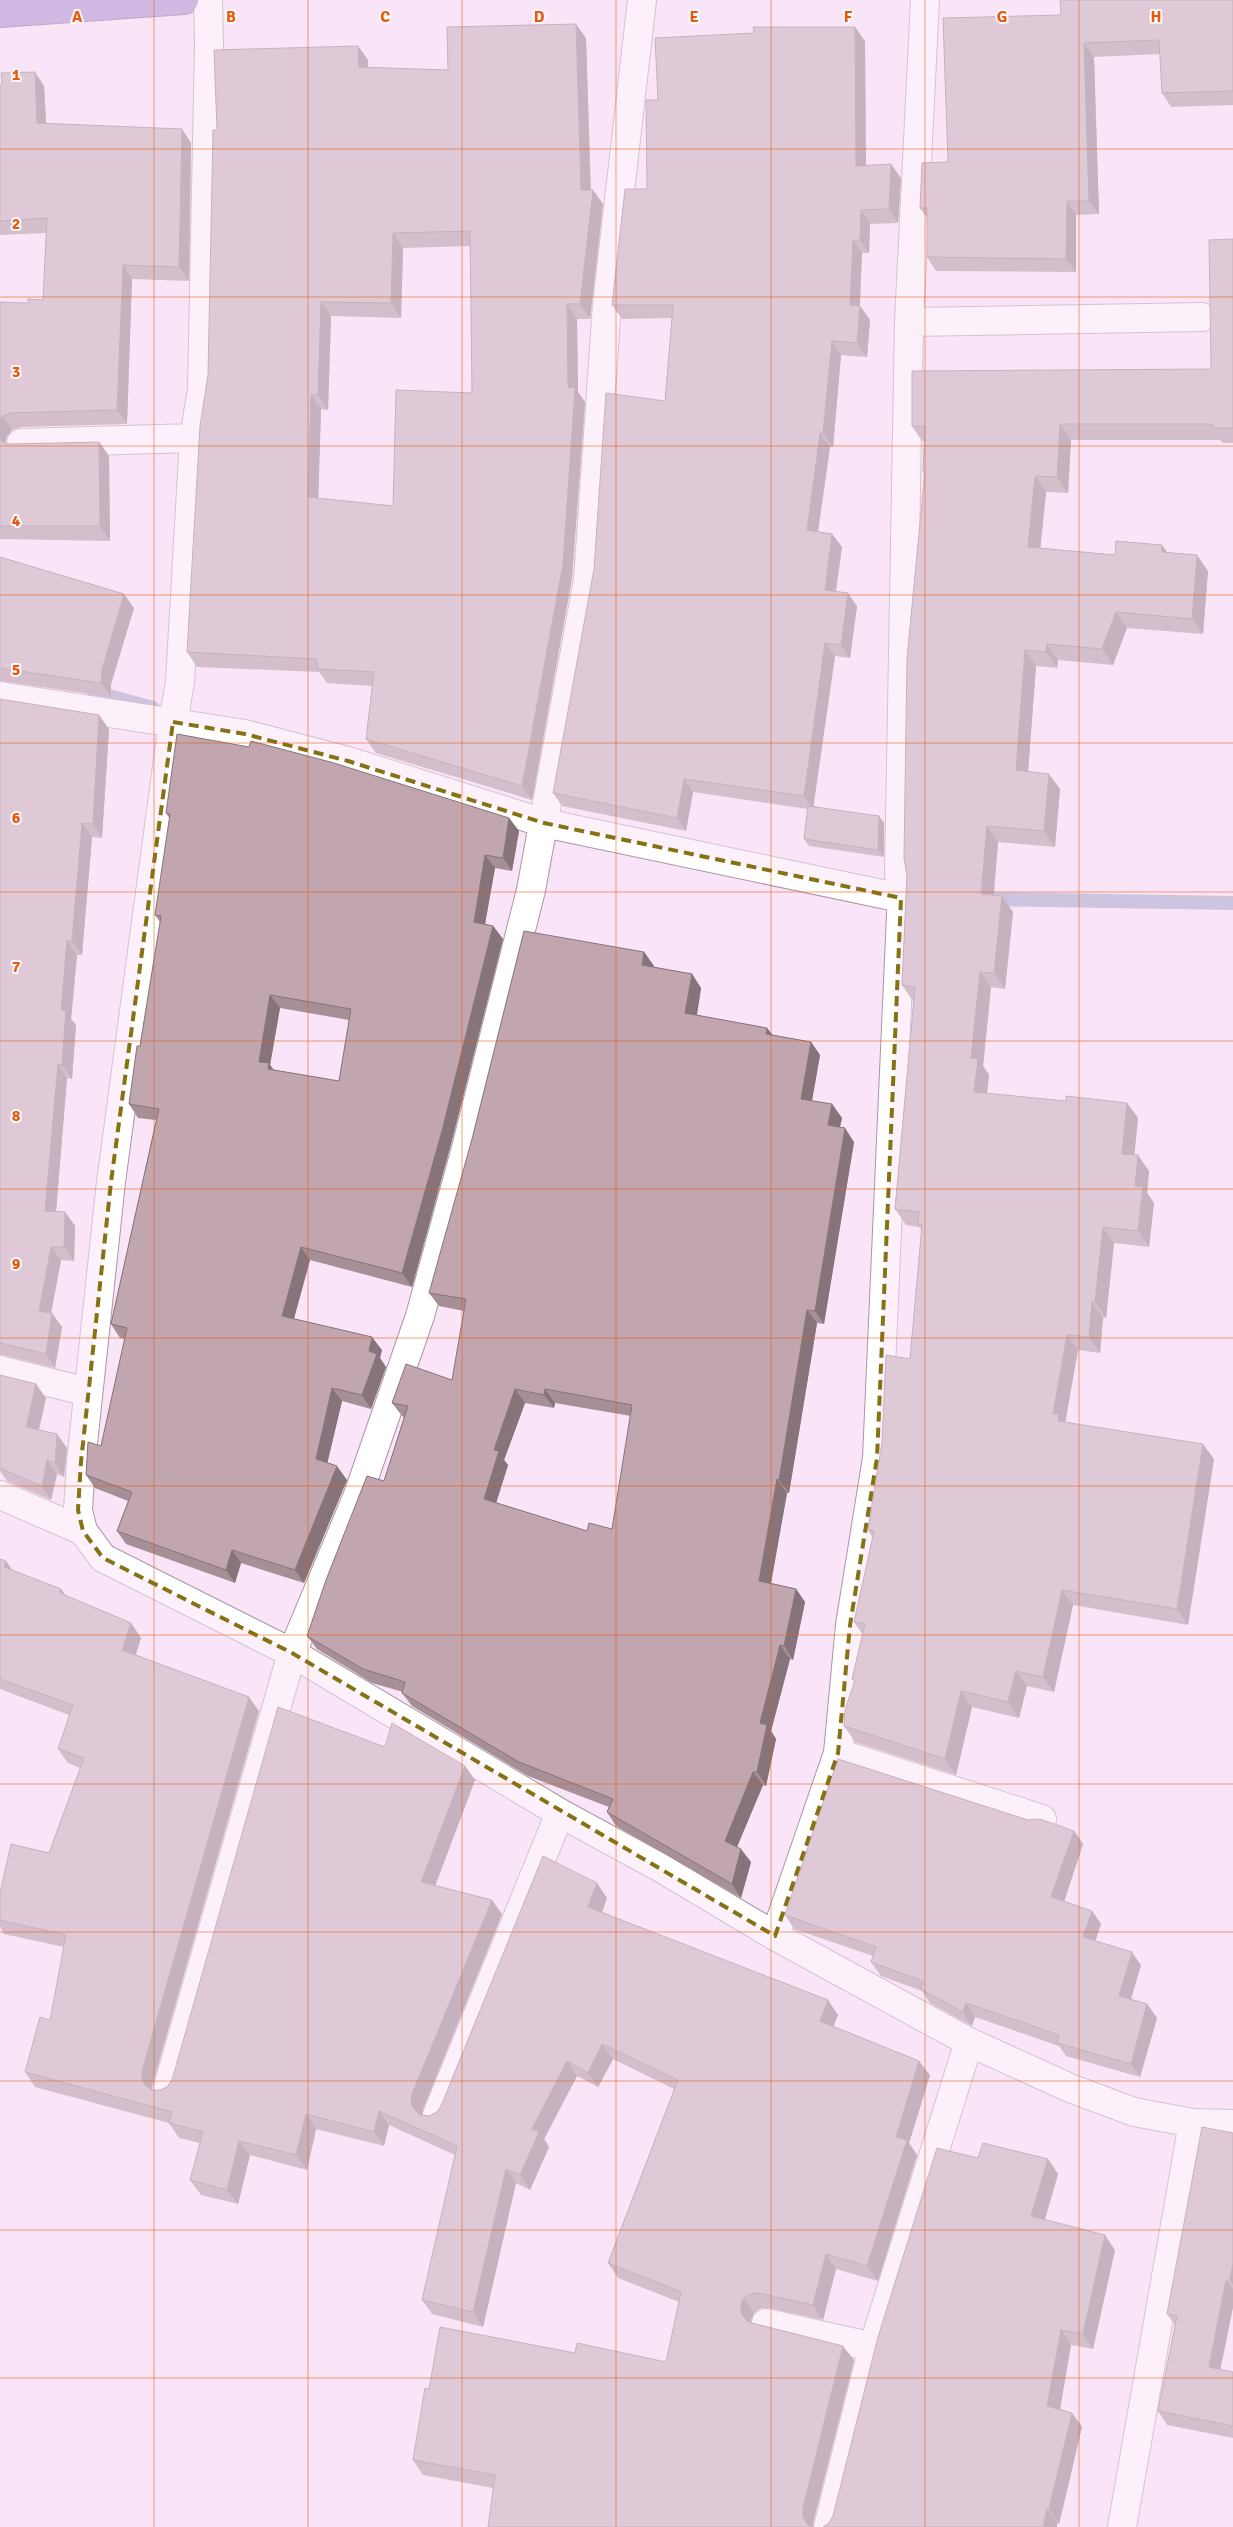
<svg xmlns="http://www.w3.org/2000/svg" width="1233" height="2527" font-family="Signika,sans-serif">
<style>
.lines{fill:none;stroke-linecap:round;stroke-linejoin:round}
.stream{stroke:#979cc0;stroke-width:14}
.minor-casing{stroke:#aa96a7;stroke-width:30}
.highway-casing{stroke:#765f8f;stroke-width:30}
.minor{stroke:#fff;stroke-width:28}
.highway{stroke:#a284c9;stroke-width:28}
.wall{fill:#a68f96;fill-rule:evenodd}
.shaded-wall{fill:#87747a}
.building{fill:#c1a6af;stroke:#87747a;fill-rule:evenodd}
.marked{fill:none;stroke:#847213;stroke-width:4;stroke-dasharray:10 6;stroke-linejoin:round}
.grid{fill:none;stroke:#e8590c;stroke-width:1;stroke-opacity:0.55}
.grid-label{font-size:16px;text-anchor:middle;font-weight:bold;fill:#e8590c;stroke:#fdf8fc;stroke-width:4;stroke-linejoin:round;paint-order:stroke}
</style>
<rect width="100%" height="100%" fill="#fae5f8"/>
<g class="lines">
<path class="stream" d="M 94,692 L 153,708
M 986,899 L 1233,903"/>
<defs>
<path id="minor" d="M 208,0 L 209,44 L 202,389 L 194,438 L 180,682 L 173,722 L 111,1182 L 81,1462 L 78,1510 L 83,1531 L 103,1558 L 292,1653 L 560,1813 L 661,1868 L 775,1936 L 969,2042 L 1070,2088 L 1134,2112 L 1193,2123 L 1233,2124
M 909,322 L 1202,317
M 21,443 L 194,438
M 0,696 L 245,734 L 348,761 L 544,823 L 901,898
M 0,1370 L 88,1392
M 0,1495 L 83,1531
M 838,1753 L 1042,1819
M 775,1936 L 838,1753 L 850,1625 L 877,1458 L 902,891 L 899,875 L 909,322 L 925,0
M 167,2090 L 292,1653 L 358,1495 L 420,1316 L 466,1148 L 531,890 L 588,580 L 607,304 L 642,0
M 437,2115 L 560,1813
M 766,2323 L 873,2347
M 828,2527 L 873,2347 L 969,2042
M 1122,2527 L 1193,2123"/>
<path id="highway" d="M 0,13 L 184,0"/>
</defs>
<use href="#minor" class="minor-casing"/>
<use href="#highway" class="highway-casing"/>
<use href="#minor" class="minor"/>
<use href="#highway" class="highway"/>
</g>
<path class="wall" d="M 1233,0 L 1233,105 L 1171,107 L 1162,93 L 1160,54 L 1094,57 L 1099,214 L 1076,215 L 1076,272 L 936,271 L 927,257 L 927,218 L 920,208 L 948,162 L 1061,15 Z
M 586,38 L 591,190 L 603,204 L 590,319 L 577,319 L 578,392 L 585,402 L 572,578 L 532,800 L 376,753 L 366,739 L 372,686 L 327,683 L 319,672 L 197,667 L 187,652 L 208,375 L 217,130 L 358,46 L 368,60 L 368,68 L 448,70 ZM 470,246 L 472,393 L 393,506 L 318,498 L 321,409 L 328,410 L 331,316 L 401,318 L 403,248 Z
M 865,41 L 866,165 L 901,178 L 898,223 L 870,224 L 869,253 L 862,253 L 860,306 L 870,320 L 867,357 L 841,355 L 833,447 L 830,447 L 818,532 L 832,534 L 842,547 L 836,591 L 857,606 L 850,658 L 835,656 L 813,806 L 884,823 L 884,857 L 809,846 L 804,839 L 808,809 L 693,792 L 686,831 L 562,806 L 553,793 L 665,401 L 672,318 L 622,319 L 612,305 L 647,189 L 658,100 Z
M 0,85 L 44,86 L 46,124 L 191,143 L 189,281 L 132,279 L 127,424 L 21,427 L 12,430 L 7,436 L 5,443 L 11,444 L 99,442 L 109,456 L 110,541 L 0,539 L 0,302 L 28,303 L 43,300 L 46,233 L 0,235 Z
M 1233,239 L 1233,443 L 1223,443 L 1220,440 L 1071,440 L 1068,493 L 1046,492 L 1040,548 L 1115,555 L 1168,552 L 1208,571 L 1203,634 L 1127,628 L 1113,665 L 1058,660 L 1057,668 L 1036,666 L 1028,771 L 1060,789 L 1055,847 L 998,842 L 994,895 L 1013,912 L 1005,989 L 991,987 L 983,1066 L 989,1075 L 987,1094 L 1066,1101 L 1127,1103 L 1138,1118 L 1134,1155 L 1149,1171 L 1147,1193 L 1154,1203 L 1149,1247 L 1114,1243 L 1106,1318 L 1103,1318 L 1100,1353 L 1078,1350 L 1065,1422 L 1214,1459 L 1188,1625 L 1073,1605 L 1054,1692 L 1027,1686 L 1019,1718 L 972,1707 L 956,1775 L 855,1742 L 844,1726 L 855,1682 L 852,1679 L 863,1635 L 854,1622 L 873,1538 L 868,1530 L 910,1359 L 922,1230 L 919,1227 L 906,1225 L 895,1209 L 914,1001 L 913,1001 L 902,985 L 924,473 L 923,471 L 924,441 L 922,441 L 912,426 L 1211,369 Z
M 0,557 L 134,608 L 111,684 L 111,697 L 0,681 Z
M 0,699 L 109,729 L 102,838 L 92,837 L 82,955 L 77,955 L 71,1019 L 76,1025 L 72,1079 L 67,1078 L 56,1211 L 65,1212 L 75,1226 L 74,1261 L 61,1260 L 51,1313 L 62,1327 L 55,1368 L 3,1355 L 0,1355 Z
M 166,813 L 509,818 L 519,831 L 512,871 L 495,868 L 485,924 L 493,926 L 503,939 L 451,1144 L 412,1287 L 310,1260 L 294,1319 L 382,1350 L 380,1358 L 386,1367 L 371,1409 L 342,1401 L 327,1463 L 347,1480 L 304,1583 L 241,1563 L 235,1583 L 126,1544 L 117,1531 L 128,1501 L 95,1488 L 86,1475 L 101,1446 L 125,1339 L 120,1338 L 111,1324 L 156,1120 L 138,1118 L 129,1104 L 140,1046 L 160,922 L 155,915 L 170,819 ZM 280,1008 L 349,1020 L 339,1081 L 274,1070 L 270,1065 Z
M 644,952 L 654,966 L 653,967 L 692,974 L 701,988 L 697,1015 L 767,1028 L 773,1035 L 811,1042 L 820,1055 L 812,1101 L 832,1104 L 842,1118 L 840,1127 L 854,1142 L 824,1324 L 817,1323 L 789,1493 L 787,1493 L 771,1583 L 796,1589 L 805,1602 L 793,1660 L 790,1659 L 771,1731 L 776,1739 L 766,1786 L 763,1785 L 737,1847 L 751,1862 L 741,1898 L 616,1826 L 607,1812 L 609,1807 L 528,1776 L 412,1706 L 402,1693 L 403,1692 L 372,1683 L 317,1649 L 307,1636 L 384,1481 L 404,1417 L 402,1416 L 392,1403 L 452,1380 L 464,1311 L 439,1306 L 429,1293 ZM 525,1403 L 554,1408 L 555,1403 L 631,1416 L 612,1529 L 587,1531 L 496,1503 L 508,1465 L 504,1460 Z
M 46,1398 L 39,1430 L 67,1448 L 64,1477 L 57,1474 L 51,1500 L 7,1481 L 0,1471 L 0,1468 Z
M 0,1559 L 13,1571 L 61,1589 L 66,1596 L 131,1623 L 141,1638 L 136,1655 L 259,1711 L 152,2086 L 152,2090 L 161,2090 L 168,2086 L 385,1747 L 465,1766 L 475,1780 L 435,1885 L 502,1914 L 423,2109 L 422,2115 L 429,2116 L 437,2112 L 607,1898 L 602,1912 L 838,2015 L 833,2026 L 930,2075 L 909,2143 L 917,2155 L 878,2281 L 836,2269 L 823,2320 L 769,2308 L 761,2308 L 754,2313 L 751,2319 L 751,2323 L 854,2360 L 813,2523 L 493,2488 L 423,2475 L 413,2460 L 429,2389 L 575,2353 L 666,2362 L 679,2302 L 618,2278 L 608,2263 L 674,2089 L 613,2059 L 598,2087 L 577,2076 L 544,2139 L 549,2147 L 530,2190 L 516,2183 L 483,2327 L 432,2314 L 422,2300 L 455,2155 L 389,2125 L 384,2146 L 316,2129 L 307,2170 L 250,2155 L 238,2204 L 201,2195 L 190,2180 L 200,2143 L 179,2138 L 169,2123 L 35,2087 L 25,2072 L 50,2020 L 64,1947 L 4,1934 L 0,1927 L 0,1893 L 49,1853 L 80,1768 L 68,1763 L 58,1749 L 69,1715 L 0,1689 Z
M 1028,1820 L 1074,1831 L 1083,1844 L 1064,1901 L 1092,1911 L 1101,1924 L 1095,1941 L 1141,1965 L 1131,1999 L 1147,2004 L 1157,2018 L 1140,2077 L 1066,2056 L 1059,2046 L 975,2017 L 972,2026 L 930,2003 L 922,1991 L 881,1976 L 871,1962 L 873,1956 L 794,1929 L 785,1915 Z
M 1233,2133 L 1233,2307 L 1220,2370 L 1233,2372 L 1233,2438 L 1167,2425 L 1158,2411 L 1175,2325 L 1167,2314 Z
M 978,2158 L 1048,2159 L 1058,2174 L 1045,2220 L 1115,2250 L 1093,2349 L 1071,2345 L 1060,2409 L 1072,2413 L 1082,2427 L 1059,2524 L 829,2523 L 833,2516 Z"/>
<path class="shaded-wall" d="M 576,24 L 586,38 L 591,204 L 581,190 Z
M 855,27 L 865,41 L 866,179 L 856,166 Z
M 1084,43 L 1094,57 L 1099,214 L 1089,201 Z
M 358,46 L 368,60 L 369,82 L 359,67 Z
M 35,72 L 44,86 L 47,137 L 37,123 Z
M 182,129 L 191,143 L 189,281 L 179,267 Z
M 891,164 L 901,178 L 898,223 L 889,209 Z
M 593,190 L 603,204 L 590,319 L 580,304 Z
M 1067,201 L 1076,215 L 1076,272 L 1066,259 Z
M 861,210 L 870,224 L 869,253 L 860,240 Z
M 393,233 L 403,248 L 401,318 L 391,303 Z
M 853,240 L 862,253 L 859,319 L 850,305 Z
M 123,265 L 132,279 L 127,424 L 117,410 Z
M 321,302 L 331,316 L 328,410 L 318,395 Z
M 567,304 L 577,319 L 578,392 L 585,402 L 572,578 L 532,800 L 522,786 L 568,387 Z
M 860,306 L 870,320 L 867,357 L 857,343 Z
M 832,341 L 841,355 L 833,447 L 823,433 Z
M 311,395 L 321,409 L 318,511 L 308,497 Z
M 3,416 L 12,430 L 7,436 L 5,443 L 8,452 L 0,440 L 0,419 Z
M 1060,424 L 1071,440 L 1068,493 L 1057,477 Z
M 820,433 L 830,447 L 816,544 L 807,530 Z
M 99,442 L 109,456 L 110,541 L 100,526 Z
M 1035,476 L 1046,492 L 1039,562 L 1028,547 Z
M 832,534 L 842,547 L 834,603 L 825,590 Z
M 1162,545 L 1173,560 L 1162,552 Z
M 1197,555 L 1208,571 L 1203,634 L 1192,619 Z
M 848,593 L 857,606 L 850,658 L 841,645 Z
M 124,594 L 134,608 L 111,684 L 111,697 L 101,683 L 102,670 Z
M 1116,612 L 1127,628 L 1113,665 L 1102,649 Z
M 825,643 L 835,656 L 813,810 L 804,796 Z
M 1047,644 L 1058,660 L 1057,668 L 1046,652 Z
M 1025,650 L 1036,666 L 1027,786 L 1016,770 Z
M 99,715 L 109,729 L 102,838 L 93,824 Z
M 1049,774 L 1060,789 L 1055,847 L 1044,831 Z
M 684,779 L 693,792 L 686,831 L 677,818 Z
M 879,816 L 884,823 L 884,857 L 878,850 Z
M 509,818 L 519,831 L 512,871 L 503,858 Z
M 82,823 L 92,837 L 82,955 L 72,941 Z
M 987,826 L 998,842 L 992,910 L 981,894 Z
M 485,855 L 495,868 L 483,935 L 474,922 Z
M 1002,896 L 1013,912 L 1005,989 L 994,973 Z
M 493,926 L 503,939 L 451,1144 L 412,1287 L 402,1273 Z
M 67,941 L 77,955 L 71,1019 L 76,1025 L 72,1079 L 62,1065 L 61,1010 Z
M 644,952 L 654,966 L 651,979 L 642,965 Z
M 980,972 L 991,987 L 983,1066 L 989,1075 L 985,1108 L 974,1092 L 971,1058 Z
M 692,974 L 701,988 L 695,1026 L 685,1013 Z
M 270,995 L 280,1008 L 270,1065 L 278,1077 L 277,1083 L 259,1062 Z
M 767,1028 L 777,1041 L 766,1034 Z
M 811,1042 L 820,1055 L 810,1112 L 801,1099 Z
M 58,1064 L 67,1078 L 55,1224 L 45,1211 Z
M 1127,1103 L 1138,1118 L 1133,1169 L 1122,1154 Z
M 832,1104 L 842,1118 L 837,1139 L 828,1125 Z
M 845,1128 L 854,1142 L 824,1324 L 815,1311 Z
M 1138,1155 L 1149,1171 L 1147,1193 L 1154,1203 L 1149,1247 L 1138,1231 L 1135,1186 Z
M 65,1212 L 75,1226 L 74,1261 L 64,1247 Z
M 1103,1227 L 1114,1243 L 1106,1318 L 1095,1302 Z
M 51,1247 L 61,1260 L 49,1324 L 39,1311 Z
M 301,1247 L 310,1260 L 291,1329 L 282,1316 Z
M 1092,1302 L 1103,1318 L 1100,1353 L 1089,1337 Z
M 807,1310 L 817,1323 L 789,1493 L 779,1480 Z
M 52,1313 L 62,1327 L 55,1368 L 46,1354 Z
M 1067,1335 L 1078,1350 L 1065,1424 L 1058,1421 L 1053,1414 Z
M 372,1337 L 382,1350 L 380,1358 L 386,1367 L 371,1409 L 362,1395 L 369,1351 Z
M 36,1384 L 46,1398 L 36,1441 L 26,1427 Z
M 332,1388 L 342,1401 L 325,1473 L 316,1459 Z
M 515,1389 L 525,1403 L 504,1460 L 508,1465 L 493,1513 L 484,1499 L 494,1450 Z
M 545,1389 L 555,1403 L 554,1408 L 544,1395 Z
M 57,1434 L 67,1448 L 64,1477 L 55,1463 Z
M 1203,1444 L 1214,1459 L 1188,1625 L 1177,1609 Z
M 47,1460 L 57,1474 L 51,1500 L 42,1486 Z
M 337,1466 L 347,1480 L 304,1583 L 295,1570 Z
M 777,1479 L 787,1493 L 769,1594 L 759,1581 Z
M 232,1550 L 241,1563 L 235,1583 L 226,1570 Z
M 6,1561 L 16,1575 L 4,1567 Z
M 61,1589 L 71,1603 L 60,1593 Z
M 796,1589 L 805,1602 L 793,1660 L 784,1646 Z
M 1062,1590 L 1073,1605 L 1054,1692 L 1043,1677 Z
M 131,1623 L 141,1638 L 132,1665 L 122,1650 Z
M 780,1645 L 790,1659 L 771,1731 L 776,1739 L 766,1786 L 757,1772 L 760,1723 Z
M 1016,1671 L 1027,1686 L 1019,1718 L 1008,1702 Z
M 961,1691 L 972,1707 L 956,1775 L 945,1759 Z
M 249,1697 L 259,1711 L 152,2086 L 152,2094 L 142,2080 L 142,2071 Z
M 465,1766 L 475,1780 L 431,1897 L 421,1882 Z
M 753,1772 L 763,1785 L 734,1854 L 725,1841 Z
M 1074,1831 L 1083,1844 L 1061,1911 L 1051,1897 Z
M 741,1849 L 751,1862 L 741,1898 L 732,1884 Z
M 597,1883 L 607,1898 L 599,1921 L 588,1907 Z
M 492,1900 L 502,1914 L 423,2109 L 422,2118 L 414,2109 L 411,2103 L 412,2094 Z
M 1092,1911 L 1101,1924 L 1092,1951 L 1083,1937 Z
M 1132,1952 L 1141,1965 L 1128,2009 L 1119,1996 Z
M 828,2000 L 838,2015 L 830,2036 L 820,2021 Z
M 966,2003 L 975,2017 L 972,2026 L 963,2012 Z
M 1147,2004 L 1157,2018 L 1140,2077 L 1131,2064 Z
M 602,2044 L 613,2059 L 598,2087 L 588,2073 Z
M 567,2061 L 577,2076 L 544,2139 L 549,2147 L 530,2190 L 520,2175 L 532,2129 Z
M 919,2061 L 930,2075 L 909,2143 L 917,2155 L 878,2281 L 867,2266 L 896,2137 Z
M 379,2111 L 389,2125 L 384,2146 L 374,2132 Z
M 306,2114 L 316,2129 L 307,2170 L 296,2155 Z
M 239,2141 L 250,2155 L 238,2204 L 227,2190 Z
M 1048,2159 L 1058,2174 L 1041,2231 L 1031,2216 Z
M 506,2169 L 516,2183 L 483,2327 L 473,2312 Z
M 1105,2235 L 1115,2250 L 1093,2349 L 1083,2334 Z
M 826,2254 L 836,2269 L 823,2320 L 813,2305 Z
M 1233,2263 L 1233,2285 L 1230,2280 Z
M 1226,2280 L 1233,2289 L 1233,2307 L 1218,2381 L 1209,2367 Z
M 744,2298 L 754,2313 L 751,2319 L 751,2328 L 741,2313 L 741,2304 Z
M 1061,2330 L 1071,2345 L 1058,2421 L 1047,2406 Z
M 843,2346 L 854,2360 L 813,2523 L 813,2527 L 809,2527 L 803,2517 L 803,2508 Z
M 1072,2413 L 1082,2427 L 1059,2524 L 1049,2509 Z
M 1047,2509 L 1057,2523 L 1057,2527 L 1043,2527 Z"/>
<path class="building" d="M 1060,0 L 1233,0 L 1233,91 L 1162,93 L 1159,40 L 1084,43 L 1089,201 L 1067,201 L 1066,259 L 927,257 L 927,208 L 920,208 L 922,163 L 948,162 L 943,18 L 1061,15 Z
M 576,24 L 581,190 L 593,190 L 580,304 L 567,304 L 568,387 L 575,388 L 563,564 L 522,786 L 366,739 L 374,672 L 317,669 L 317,659 L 187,652 L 200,426 L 208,375 L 213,130 L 217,130 L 214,50 L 358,46 L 359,67 L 448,70 L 447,27 ZM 470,231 L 472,393 L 396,390 L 393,506 L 308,497 L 311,395 L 318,395 L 321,302 L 391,303 L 393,233 Z
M 753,27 L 855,27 L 856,166 L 891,164 L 889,209 L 861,210 L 860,240 L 853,240 L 850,305 L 860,306 L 857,343 L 832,341 L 823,433 L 820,433 L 807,530 L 832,534 L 825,590 L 848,593 L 841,645 L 825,643 L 804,796 L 684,779 L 677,818 L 553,793 L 594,569 L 606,393 L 665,401 L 673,305 L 612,305 L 625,189 L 647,189 L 646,100 L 658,100 L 655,38 L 754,33 Z
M 35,72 L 37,123 L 182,129 L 179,267 L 123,265 L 117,410 L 11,413 L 3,416 L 0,419 L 0,302 L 28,303 L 28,299 L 43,300 L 47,218 L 0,221 L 0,85 L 2,85 L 1,73 Z
M 1233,239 L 1233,428 L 1212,428 L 1212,424 L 1060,424 L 1057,477 L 1035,476 L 1028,547 L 1115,555 L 1116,541 L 1162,545 L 1162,552 L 1197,555 L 1192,619 L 1116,612 L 1102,649 L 1047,644 L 1046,652 L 1025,650 L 1016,770 L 1049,774 L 1044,831 L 987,826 L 981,894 L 1002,896 L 994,973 L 980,972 L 971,1058 L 978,1059 L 974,1092 L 1066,1101 L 1066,1096 L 1127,1103 L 1122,1154 L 1138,1155 L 1135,1186 L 1143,1187 L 1138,1231 L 1103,1227 L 1095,1302 L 1092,1302 L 1089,1337 L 1067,1335 L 1053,1414 L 1059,1414 L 1058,1421 L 1203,1444 L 1177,1609 L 1062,1590 L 1043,1677 L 1016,1671 L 1008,1702 L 961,1691 L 945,1759 L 844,1726 L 845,1710 L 855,1680 L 852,1679 L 865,1624 L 854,1622 L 874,1531 L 868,1530 L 882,1443 L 886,1355 L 910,1359 L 922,1225 L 918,1225 L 919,1212 L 895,1209 L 915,987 L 902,985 L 907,876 L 904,858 L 907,658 L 925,471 L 923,471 L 925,426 L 912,426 L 912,371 L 1211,369 L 1209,240 Z
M 0,439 L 4,443 L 11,444 L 99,442 L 100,526 L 0,526 Z
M 0,557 L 124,594 L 102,670 L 101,683 L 0,668 Z
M 0,699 L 99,715 L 93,824 L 82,823 L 72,941 L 67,941 L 61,1010 L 66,1011 L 62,1065 L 58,1064 L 45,1211 L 65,1212 L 64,1247 L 51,1247 L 39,1311 L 52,1313 L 46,1354 L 0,1343 Z
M 177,734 L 249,747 L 251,741 L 334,763 L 509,818 L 503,858 L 485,855 L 474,922 L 493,926 L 442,1131 L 402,1273 L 301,1247 L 282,1316 L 372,1337 L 369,1351 L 377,1354 L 362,1395 L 332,1388 L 316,1459 L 337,1466 L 295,1570 L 232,1550 L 226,1570 L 117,1531 L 132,1492 L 86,1475 L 88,1442 L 101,1446 L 127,1328 L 111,1324 L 159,1109 L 129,1104 L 137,1046 L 140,1046 L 161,916 L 155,915 L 170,814 L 166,813 ZM 270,995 L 351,1009 L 339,1081 L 268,1069 L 269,1063 L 259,1062 Z
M 808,806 L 879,816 L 878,850 L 804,839 Z
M 524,931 L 644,952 L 642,965 L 692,974 L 685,1013 L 767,1028 L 766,1034 L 811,1042 L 801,1099 L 832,1104 L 828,1125 L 845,1128 L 815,1311 L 807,1310 L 779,1480 L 777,1479 L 759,1581 L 796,1589 L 784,1646 L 780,1645 L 760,1723 L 767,1725 L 757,1772 L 753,1772 L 725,1841 L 741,1849 L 732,1884 L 607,1812 L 613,1799 L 519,1762 L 402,1693 L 405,1682 L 363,1669 L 307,1636 L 326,1580 L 367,1476 L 384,1481 L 408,1406 L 392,1403 L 406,1364 L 452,1380 L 466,1299 L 429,1293 L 472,1139 ZM 515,1389 L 544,1395 L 545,1389 L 632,1405 L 612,1529 L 589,1523 L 587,1531 L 484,1499 L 499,1451 L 494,1450 Z
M 0,1375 L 36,1384 L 26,1427 L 57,1434 L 55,1463 L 47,1460 L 42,1486 L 0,1468 Z
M 0,1559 L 6,1561 L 4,1567 L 61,1589 L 60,1593 L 131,1623 L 122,1650 L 249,1697 L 142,2071 L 142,2080 L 146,2086 L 152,2090 L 161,2090 L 168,2086 L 172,2080 L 278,1707 L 385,1747 L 392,1723 L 465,1766 L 421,1882 L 492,1900 L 412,2094 L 411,2103 L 414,2109 L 420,2115 L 429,2116 L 437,2112 L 441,2106 L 543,1856 L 597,1883 L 588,1907 L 828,2000 L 820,2021 L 919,2061 L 896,2137 L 907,2140 L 867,2266 L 826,2254 L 813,2305 L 759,2293 L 751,2294 L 744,2298 L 741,2304 L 741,2313 L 746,2320 L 752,2323 L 843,2346 L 803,2508 L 803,2517 L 807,2524 L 813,2527 L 488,2527 L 495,2475 L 413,2460 L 425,2388 L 429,2389 L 440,2327 L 575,2353 L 577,2343 L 666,2362 L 681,2292 L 608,2263 L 678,2080 L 602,2044 L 588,2073 L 567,2061 L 532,2129 L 539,2132 L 520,2175 L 506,2169 L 473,2312 L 422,2300 L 457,2146 L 379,2111 L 374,2132 L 306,2114 L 296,2155 L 239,2141 L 227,2190 L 190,2180 L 203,2132 L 169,2123 L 172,2112 L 25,2072 L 40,2017 L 50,2020 L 66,1935 L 0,1920 L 0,1893 L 11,1844 L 49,1853 L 84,1758 L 58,1749 L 73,1705 L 0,1679 Z
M 838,1759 L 1028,1820 L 1040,1819 L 1074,1831 L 1051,1897 L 1092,1911 L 1083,1937 L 1132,1952 L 1119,1996 L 1147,2004 L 1131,2064 L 1057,2043 L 1059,2035 L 966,2003 L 963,2012 L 921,1989 L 923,1981 L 871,1962 L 876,1947 L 785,1915 Z
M 1202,2127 L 1233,2133 L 1233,2263 L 1230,2280 L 1226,2280 L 1209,2367 L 1233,2372 L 1233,2426 L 1158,2411 L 1177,2316 L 1167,2314 Z
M 983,2143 L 1048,2159 L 1031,2216 L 1105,2235 L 1083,2334 L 1061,2330 L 1047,2406 L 1072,2413 L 1049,2509 L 1047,2509 L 1043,2527 L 823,2527 L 829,2523 L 833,2516 L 878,2337 L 937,2148 L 978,2158 Z"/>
<path d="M0 0H1233V2527H0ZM 173,722 L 245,734 L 348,761 L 544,823 L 901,898 L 877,1458 L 850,1625 L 838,1753 L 775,1936 L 292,1653 L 103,1558 L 83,1531 L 78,1510 L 81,1462 L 111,1182 Z" fill="#fae5f8" fill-opacity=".55" fill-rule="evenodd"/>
<path class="marked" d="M 173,722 L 245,734 L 348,761 L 544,823 L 901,898 L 877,1458 L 850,1625 L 838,1753 L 775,1936 L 292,1653 L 103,1558 L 83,1531 L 78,1510 L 81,1462 L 111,1182 Z"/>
<path class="grid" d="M 154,0 L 154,2527M 308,0 L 308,2527M 462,0 L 462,2527M 616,0 L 616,2527M 771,0 L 771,2527M 925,0 L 925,2527M 1079,0 L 1079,2527M 0,149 L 1233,149M 0,297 L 1233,297M 0,446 L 1233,446M 0,595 L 1233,595M 0,743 L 1233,743M 0,892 L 1233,892M 0,1041 L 1233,1041M 0,1189 L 1233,1189M 0,1338 L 1233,1338M 0,1486 L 1233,1486M 0,1635 L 1233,1635M 0,1784 L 1233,1784M 0,1932 L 1233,1932M 0,2081 L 1233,2081M 0,2230 L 1233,2230M 0,2378 L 1233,2378"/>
<g class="grid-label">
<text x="77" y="22">A</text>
<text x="231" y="22">B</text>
<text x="385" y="22">C</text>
<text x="539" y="22">D</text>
<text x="694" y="22">E</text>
<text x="848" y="22">F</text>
<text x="1002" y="22">G</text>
<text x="1156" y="22">H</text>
<text x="16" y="80">1</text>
<text x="16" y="229">2</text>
<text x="16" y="377">3</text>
<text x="16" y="526">4</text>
<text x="16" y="675">5</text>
<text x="16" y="823">6</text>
<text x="16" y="972">7</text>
<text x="16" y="1121">8</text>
<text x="16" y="1269">9</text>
</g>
</svg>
